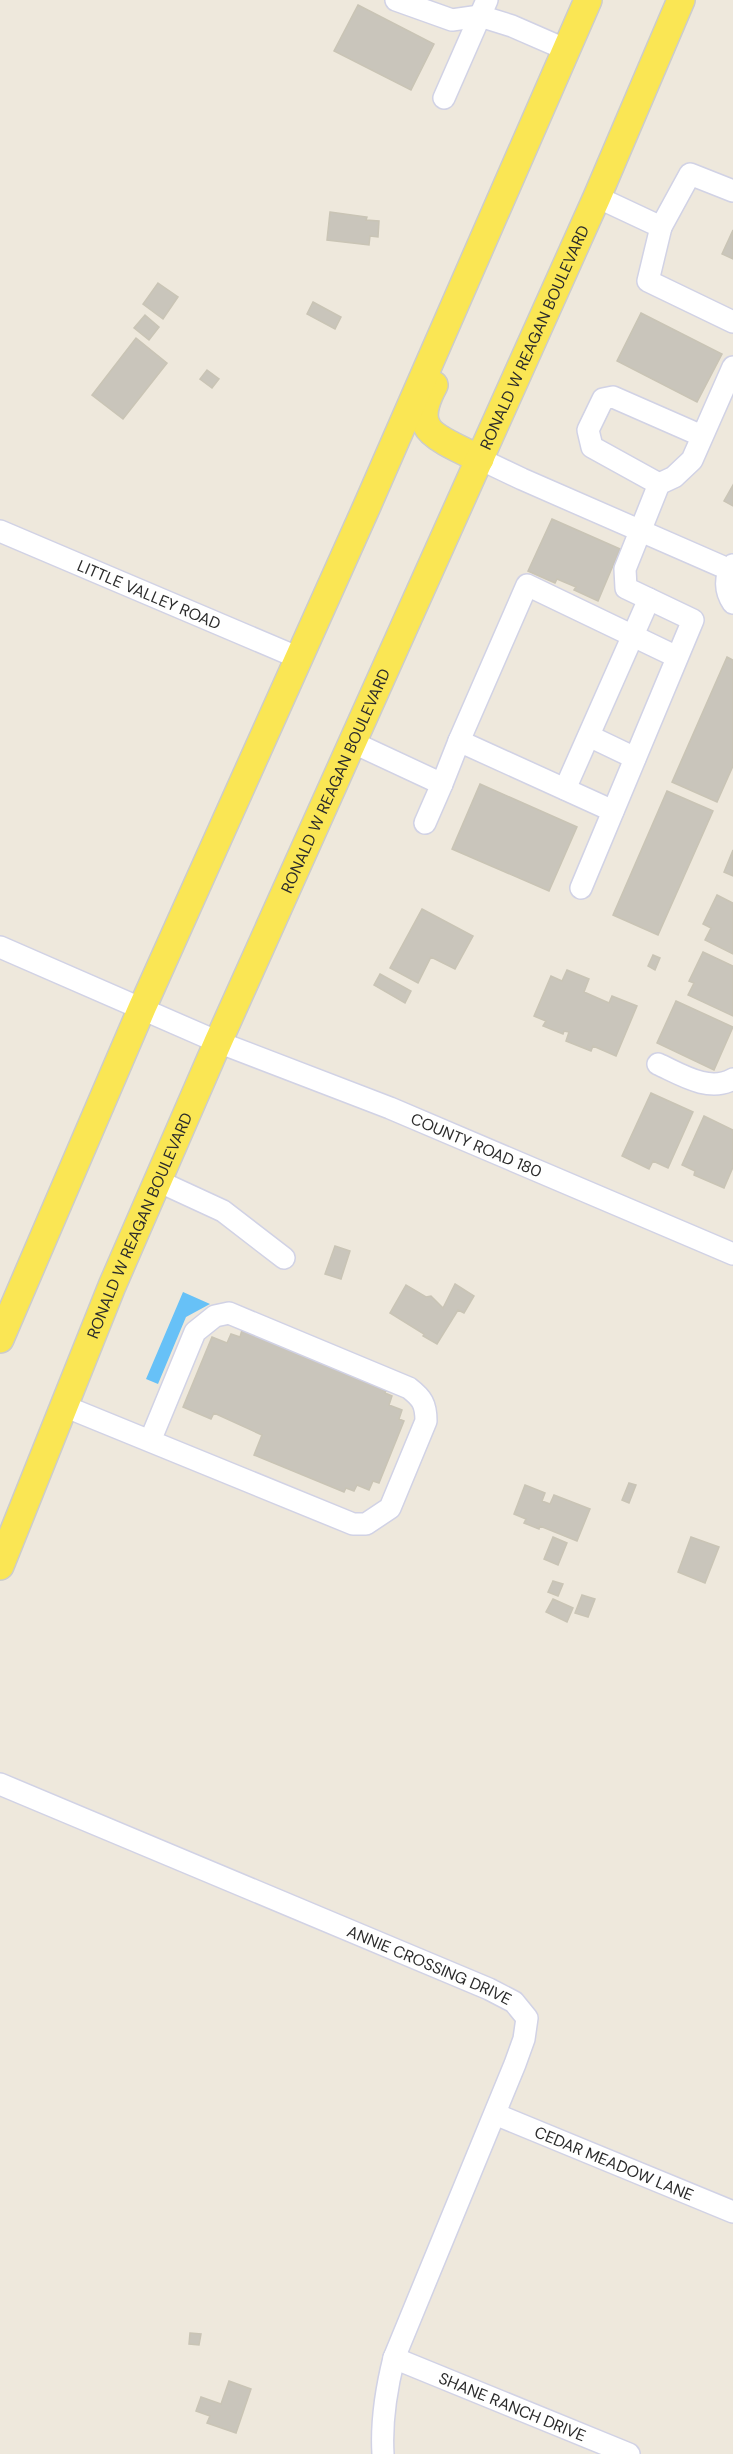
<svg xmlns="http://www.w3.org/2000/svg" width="733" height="2454" font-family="'DM Sans',sans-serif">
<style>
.water{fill:#67c1f7}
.building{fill:#c9c5bb;stroke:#c9c4b5;stroke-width:1.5}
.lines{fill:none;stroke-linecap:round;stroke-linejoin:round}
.minor-casing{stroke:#d1d2e5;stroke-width:24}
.major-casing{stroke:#ccc;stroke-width:30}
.minor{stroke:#fff;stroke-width:21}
.major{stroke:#fae654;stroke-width:27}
.labels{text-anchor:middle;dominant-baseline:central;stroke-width:4.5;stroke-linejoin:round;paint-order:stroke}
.street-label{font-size:16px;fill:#2b2b2b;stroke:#fff}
</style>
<rect width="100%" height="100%" fill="#eee8dc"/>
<path class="water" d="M 183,1292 L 210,1304 L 186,1317 L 158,1384 L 146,1379 Z"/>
<path class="building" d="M 358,5 L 434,44 L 411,90 L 334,51 Z
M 330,212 L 367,217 L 366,220 L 379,221 L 378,237 L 370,236 L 369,245 L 327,240 Z
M 733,230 L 733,259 L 722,254 Z
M 158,283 L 178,297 L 163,319 L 143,304 Z
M 313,302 L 341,317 L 335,329 L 307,314 Z
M 641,313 L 722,354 L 697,402 L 617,361 Z
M 145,315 L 159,327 L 149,340 L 134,328 Z
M 136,338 L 167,363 L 123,419 L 92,395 Z
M 207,370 L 219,379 L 212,388 L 200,379 Z
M 733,485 L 733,506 L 724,501 Z
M 552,519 L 620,549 L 598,601 L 574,590 L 576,587 L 557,579 L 555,583 L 528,571 Z
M 727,657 L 733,660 L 733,766 L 717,802 L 672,782 Z
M 480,784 L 577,827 L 549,891 L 452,849 Z
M 667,791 L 713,811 L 658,935 L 613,915 Z
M 733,850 L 733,876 L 724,872 Z
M 717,895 L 733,903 L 733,954 L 705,940 L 711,928 L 703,924 Z
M 422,909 L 473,936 L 455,969 L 431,957 L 418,983 L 390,968 Z
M 703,952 L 733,966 L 733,1016 L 688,995 L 694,983 L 689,981 Z
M 653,955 L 660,958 L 655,970 L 648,966 Z
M 567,970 L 589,979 L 584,992 L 609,1003 L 612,996 L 637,1006 L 616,1056 L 593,1046 L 591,1051 L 566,1041 L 569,1032 L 564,1031 L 563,1034 L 543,1026 L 546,1021 L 534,1016 L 551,976 L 562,981 Z
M 380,974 L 411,991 L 405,1003 L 374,985 Z
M 676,1001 L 733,1027 L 714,1070 L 657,1043 Z
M 651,1093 L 693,1112 L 668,1168 L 653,1161 L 649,1169 L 622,1156 Z
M 704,1116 L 733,1130 L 733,1167 L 724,1188 L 694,1175 L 695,1171 L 682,1165 Z
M 335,1246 L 350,1251 L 341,1279 L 325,1274 Z
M 455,1284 L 474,1296 L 464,1313 L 458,1310 L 437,1344 L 423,1336 L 424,1334 L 390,1313 L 406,1285 L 426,1297 L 431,1296 L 443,1308 Z
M 242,1330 L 387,1389 L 385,1393 L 392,1396 L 389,1405 L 402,1410 L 399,1419 L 404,1421 L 379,1483 L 373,1481 L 369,1490 L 357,1485 L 354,1491 L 346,1488 L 344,1492 L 254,1455 L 262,1435 L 214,1413 L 211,1419 L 183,1407 L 212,1337 L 227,1343 L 231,1334 L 240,1337 Z
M 629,1483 L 636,1485 L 629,1503 L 622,1500 Z
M 525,1485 L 545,1493 L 542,1501 L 550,1504 L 554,1495 L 590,1509 L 577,1541 L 540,1526 L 539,1529 L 524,1523 L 526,1519 L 514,1514 Z
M 553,1537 L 567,1543 L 558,1565 L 544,1559 Z
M 691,1537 L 719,1547 L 705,1583 L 678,1572 Z
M 553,1581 L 563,1584 L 558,1596 L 548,1592 Z
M 582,1595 L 595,1599 L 588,1617 L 575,1613 Z
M 553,1599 L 573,1608 L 567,1622 L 546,1612 Z
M 190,2333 L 201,2334 L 199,2345 L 189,2344 Z
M 229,2381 L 251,2389 L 236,2433 L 207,2423 L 210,2416 L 196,2411 L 201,2397 L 221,2404 Z"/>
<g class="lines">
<defs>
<g id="minor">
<path d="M 396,0 L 452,20 L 480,16 L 512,26 L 567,50"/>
<path d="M 444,98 L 487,0"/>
<path d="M 597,197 L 661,227 L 648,281 L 733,322"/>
<path d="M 661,227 L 690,174 L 733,191"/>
<path d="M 480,459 L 522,479 L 730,570"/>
<path d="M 659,484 L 592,447 L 588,430 L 603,399 L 613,397 L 702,436"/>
<path id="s1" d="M 0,531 L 299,658"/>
<path d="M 733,565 C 724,577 725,591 733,603"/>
<path d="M 589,736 L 635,758"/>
<path d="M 459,741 L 527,585 L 677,657"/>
<path d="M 354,743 L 442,784 L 459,741 L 613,811"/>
<path d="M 565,789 L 649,599"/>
<path d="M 425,823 L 442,784"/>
<path d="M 581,888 L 693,620 L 626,588 L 625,569 L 659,484 L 674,477 L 692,460 L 733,367"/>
<path id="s2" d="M 0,947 L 218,1042 L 390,1108 L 733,1254"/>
<path d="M 658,1064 C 680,1074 709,1093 733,1079"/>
<path d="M 158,1181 L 223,1211 L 284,1258"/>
<path d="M 64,1406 L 353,1524 L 366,1524 L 390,1508 L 426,1421 C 426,1404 422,1398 409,1388 L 229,1313 L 215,1316 L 195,1332 L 150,1441"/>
<path id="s3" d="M 0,1784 L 489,1989 L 514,2002 L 527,2018 L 524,2039 L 515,2064 L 394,2358 C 386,2390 381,2421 383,2454"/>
<path id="s4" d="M 495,2114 L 733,2212"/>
<path id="s5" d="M 394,2358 L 629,2454"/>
</g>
<g id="major">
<path d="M 434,385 C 428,396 420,414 427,426 C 432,438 468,453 480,459"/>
<path d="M 0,1339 L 142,1008 L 367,506 L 588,0"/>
<path id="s6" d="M 0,1566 L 112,1286 L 218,1042 L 597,197 L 681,0"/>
</g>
</defs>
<use href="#minor" class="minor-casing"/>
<use href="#major" class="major-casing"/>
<use href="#minor" class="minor"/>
<use href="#major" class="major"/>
</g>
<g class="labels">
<g class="street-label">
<text stroke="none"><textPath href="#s6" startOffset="1340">RONALD W REAGAN BOULEVARD</textPath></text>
<text stroke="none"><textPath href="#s1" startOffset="162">LITTLE VALLEY ROAD</textPath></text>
<text stroke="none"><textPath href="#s6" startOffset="854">RONALD W REAGAN BOULEVARD</textPath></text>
<text stroke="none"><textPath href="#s2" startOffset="516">COUNTY ROAD 180</textPath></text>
<text stroke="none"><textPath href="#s6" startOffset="368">RONALD W REAGAN BOULEVARD</textPath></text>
<text stroke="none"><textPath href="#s3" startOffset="466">ANNIE CROSSING DRIVE</textPath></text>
<text stroke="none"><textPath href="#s4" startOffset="129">CEDAR MEADOW LANE</textPath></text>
<text stroke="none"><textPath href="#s5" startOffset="128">SHANE RANCH DRIVE</textPath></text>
</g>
</g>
</svg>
